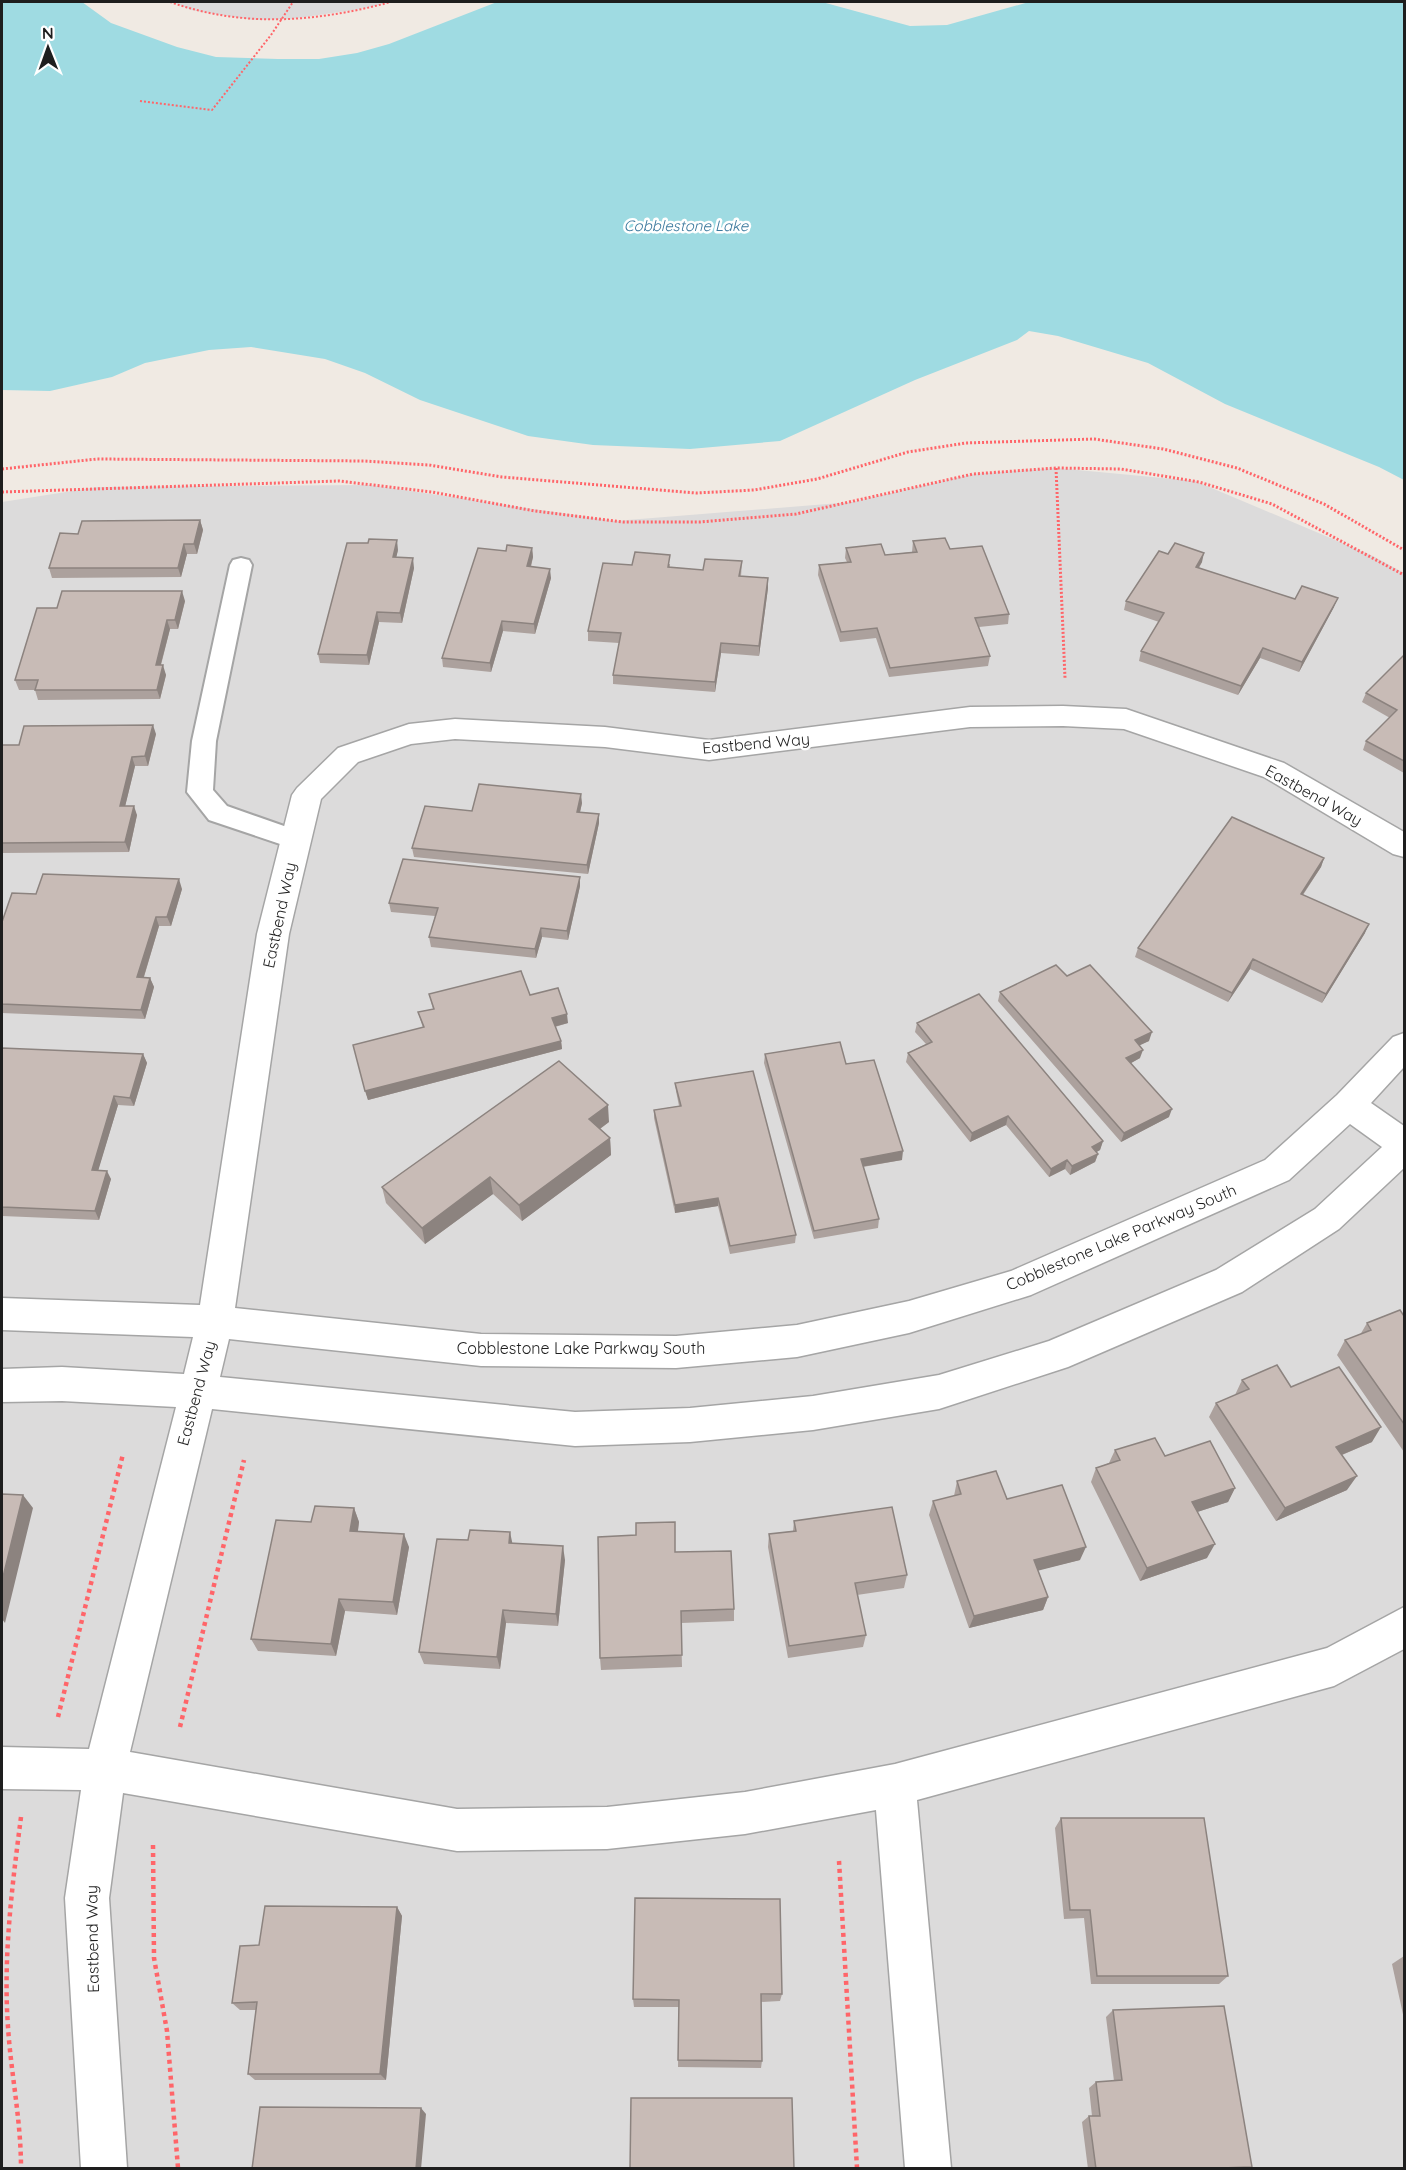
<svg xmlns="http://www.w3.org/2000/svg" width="1406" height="2170" font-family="Quicksand,sans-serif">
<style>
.residential{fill:#dcdbdb}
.water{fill:#9fdbe2}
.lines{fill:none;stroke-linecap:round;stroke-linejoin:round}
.service-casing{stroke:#a5a5a5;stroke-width:4}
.minor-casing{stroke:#a5a5a5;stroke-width:3}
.path-far2{stroke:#ff6569;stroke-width:2;stroke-dasharray:2 2;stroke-linecap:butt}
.path-far1{stroke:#ff6569;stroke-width:3;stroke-dasharray:2 2;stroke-linecap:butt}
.path{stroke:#ff6569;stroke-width:4.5;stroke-dasharray:4 4;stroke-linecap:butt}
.service{fill:#fff;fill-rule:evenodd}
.minor{fill:#fff;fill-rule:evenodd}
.wall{fill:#aca19d}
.shaded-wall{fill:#8c837f}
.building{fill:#c8bbb6;stroke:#8c837f;stroke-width:1.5}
.labels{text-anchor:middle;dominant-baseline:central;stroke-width:5;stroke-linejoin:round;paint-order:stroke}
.far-water-label{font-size:15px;font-style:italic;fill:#3b799d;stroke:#fff}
.street-label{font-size:16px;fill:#1e1e1e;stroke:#fff}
</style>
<rect width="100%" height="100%" fill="#f0eae3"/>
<path class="residential" d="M 173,2 L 390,2 L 367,8 L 291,19 L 253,20 L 191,10 Z
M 1056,468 L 1195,481 L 1373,556 L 1404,573 L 1404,2168 L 2,2168 L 2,502 L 98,487 L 370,485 L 615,521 L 852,502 L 973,474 Z"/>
<path class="water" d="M 2,2 L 82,2 L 111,23 L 177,47 L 216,57 L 278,59 L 319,59 L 357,53 L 389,44 L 497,2 L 822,2 L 910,26 L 947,25 L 1029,2 L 1404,2 L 1404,480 L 1379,467 L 1225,404 L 1148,363 L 1058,336 L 1029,331 L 1017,340 L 915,380 L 780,441 L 690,449 L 593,445 L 528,436 L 420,400 L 365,373 L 325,359 L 251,347 L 209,350 L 145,363 L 112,377 L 50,391 L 2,390 Z"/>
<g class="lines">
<defs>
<path id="service" d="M 241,558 L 249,560 L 252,565 L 216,741 L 213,790 L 227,806 L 304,833 L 308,840 L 304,847 L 295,849 L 209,820 L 187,792 L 192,741 L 230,565 L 233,560 Z"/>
<path id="minor" d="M 1063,706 L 1126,709 L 1284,763 L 1404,832 L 1404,857 L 1393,854 L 1264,777 L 1124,729 L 1063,726 L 970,727 L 709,760 L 605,747 L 455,739 L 411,744 L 358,762 L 321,799 L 289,934 L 235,1308 L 481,1334 L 676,1336 L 797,1325 L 909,1301 L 1011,1271 L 1265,1160 L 1337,1095 L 1393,1037 L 1404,1033 L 1404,1067 L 1371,1103 L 1404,1126 L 1404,1168 L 1339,1229 L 1242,1292 L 1068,1367 L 939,1409 L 813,1430 L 690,1442 L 575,1446 L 212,1409 L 130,1752 L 457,1809 L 607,1807 L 745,1792 L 895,1764 L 1327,1648 L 1404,1607 L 1404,1649 L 1334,1686 L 917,1800 L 951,2168 L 905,2168 L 876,1810 L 745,1834 L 607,1849 L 457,1851 L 123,1793 L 109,1898 L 127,2168 L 81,2168 L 65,1898 L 81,1790 L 2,1789 L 2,1747 L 89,1749 L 176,1407 L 62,1401 L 2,1402 L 2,1369 L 62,1367 L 184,1374 L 193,1337 L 2,1330 L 2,1298 L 200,1305 L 257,934 L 292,795 L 297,788 L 338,748 L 409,724 L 455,719 L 605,727 L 709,740 L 970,707 ZM 1350,1124 L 1382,1147 L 1315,1209 L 1216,1270 L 1049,1341 L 939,1375 L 813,1396 L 690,1408 L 575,1412 L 220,1377 L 229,1339 L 481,1366 L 676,1368 L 797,1357 L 909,1333 L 1031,1295 L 1289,1180 Z"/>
</defs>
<use href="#service" class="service-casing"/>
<use href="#minor" class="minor-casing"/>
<path class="path-far2" d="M 170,2 C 244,28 316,22 391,2
M 140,101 L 212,110 L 271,35 L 293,2"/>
<path class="path-far1" d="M 1056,468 L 1065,678
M 2,469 L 97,459 L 365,461 L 429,465 L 502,477 L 696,493 L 754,490 L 817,479 L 908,452 L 966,443 L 1094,439 L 1163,449 L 1237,468 L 1324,504 L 1404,550
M 2,492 L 339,481 L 432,492 L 535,511 L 623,522 L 700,522 L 796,514 L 973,474 L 1056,468 L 1121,469 L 1199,482 L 1272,504 L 1404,575"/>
<path class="path" d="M 58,1717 L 123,1454
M 180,1727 L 244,1460
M 21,1817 C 12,1887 3,1957 8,2027 C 11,2074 21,2120 21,2168
M 153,1845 L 154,1958 L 167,2031 L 178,2168
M 839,1861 L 857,2168"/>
<use href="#service" class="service"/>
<use href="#minor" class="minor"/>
</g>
<path class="wall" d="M 200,520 L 203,530 L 197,554 L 187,554 L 181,577 L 52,578 L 49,568 L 78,534 Z
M 913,541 L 950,549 L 1009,614 L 1008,624 L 979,627 L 990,656 L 988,666 L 889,677 L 876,638 L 840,642 L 818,575 L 819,565 L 847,562 L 845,558 L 846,548 L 885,555 L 912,552 Z
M 532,548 L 533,557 L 531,567 L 551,578 L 535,634 L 503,631 L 491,672 L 443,667 L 442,658 L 506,551 Z
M 398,550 L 396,557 L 414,568 L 402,623 L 379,622 L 369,665 L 320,663 L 318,654 Z
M 1168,554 L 1202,562 L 1199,568 L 1295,599 L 1334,607 L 1299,672 L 1260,658 L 1238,695 L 1139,661 L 1141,651 L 1159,622 L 1124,610 L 1126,601 Z
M 742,561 L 741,577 L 768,578 L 768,588 L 759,656 L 721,653 L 715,692 L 613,684 L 613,675 L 619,643 L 588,641 L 588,631 L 632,565 L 670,564 L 670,567 L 703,570 Z
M 185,601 L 178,629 L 170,629 L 161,665 L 166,675 L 160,699 L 38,700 L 35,690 L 19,690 L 15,680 L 57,608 Z
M 1404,655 L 1404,773 L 1363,750 L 1366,741 L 1390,718 L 1362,702 L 1366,693 Z
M 156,734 L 148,766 L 135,766 L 125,806 L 137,815 L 129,852 L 2,853 L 2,745 L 19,745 Z
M 582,803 L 580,812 L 599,814 L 599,823 L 588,874 L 414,857 L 412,848 L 472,811 Z
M 1324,858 L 1321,867 L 1303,895 L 1365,933 L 1322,1003 L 1250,969 L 1228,1002 L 1135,957 L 1138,948 Z
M 580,886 L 568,940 L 542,937 L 536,958 L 431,947 L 429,937 L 435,916 L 391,912 L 389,903 Z
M 182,889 L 171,926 L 159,926 L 144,977 L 150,978 L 154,987 L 145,1019 L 2,1013 L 2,922 L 36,894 Z
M 1067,976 L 1149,1041 L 1139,1045 L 1140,1058 L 1131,1063 L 1169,1117 L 1121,1142 L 998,1001 L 1000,992 Z
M 429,994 L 530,995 L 568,1023 L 555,1027 L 561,1041 L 562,1049 L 368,1100 L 353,1045 L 423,1028 L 418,1012 L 433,1009 Z
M 917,1023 L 1103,1141 L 1100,1150 L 1096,1152 L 1098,1154 L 1095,1162 L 1070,1175 L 1065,1169 L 1049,1177 L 1006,1125 L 970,1142 L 906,1062 L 908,1053 L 926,1044 L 915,1032 Z
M 2,1048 L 143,1054 L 147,1063 L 134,1106 L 118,1105 L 98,1170 L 111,1179 L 99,1220 L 2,1216 Z
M 765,1054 L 846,1064 L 902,1160 L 863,1167 L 879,1219 L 878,1228 L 814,1239 L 764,1063 Z
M 675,1083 L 796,1235 L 795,1243 L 730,1254 L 718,1206 L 675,1213 L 654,1118 L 654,1110 L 679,1106 L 676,1091 Z
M 609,1122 L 600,1129 L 610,1138 L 611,1155 L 522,1221 L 493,1194 L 425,1244 L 386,1203 L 382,1187 Z
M 1404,1316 L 1404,1452 L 1337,1355 L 1345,1340 L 1360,1335 L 1367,1323 Z
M 1242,1380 L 1291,1387 L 1372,1442 L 1342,1455 L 1347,1490 L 1276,1521 L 1209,1417 L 1216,1403 L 1235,1395 Z
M 1115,1450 L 1165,1456 L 1235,1488 L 1228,1502 L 1197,1512 L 1207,1558 L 1140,1581 L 1091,1482 L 1096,1468 L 1109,1463 Z
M 957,1481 L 1007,1499 L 1080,1560 L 1038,1570 L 1048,1597 L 1043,1610 L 969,1628 L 929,1515 L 933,1501 L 954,1496 Z
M 354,1508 L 359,1522 L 358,1531 L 409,1547 L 397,1615 L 345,1611 L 336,1656 L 258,1651 L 251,1639 L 311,1522 Z
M 794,1521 L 907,1575 L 904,1588 L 857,1595 L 866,1635 L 863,1647 L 788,1658 L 768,1547 L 769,1534 L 793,1531 Z
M 513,1544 L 565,1560 L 558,1626 L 506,1623 L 500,1669 L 424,1664 L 419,1652 Z
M 675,1552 L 734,1609 L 734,1621 L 681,1623 L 682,1667 L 601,1670 L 600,1658 Z
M 1061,1818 L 1228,1976 L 1219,1984 L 1091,1984 L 1084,1918 L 1064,1919 L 1055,1828 Z
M 397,1907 L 402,1916 L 386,2080 L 255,2080 L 248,2074 L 256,2010 L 240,2010 L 232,2003 L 259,1945 Z
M 1404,1956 L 1404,2019 L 1392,1964 Z
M 782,1994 L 780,2001 L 761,2002 L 762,2061 L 761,2068 L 678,2067 L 679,2007 L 634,2007 L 633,1999 Z
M 1113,2010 L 1252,2167 L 1249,2169 L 1088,2169 L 1082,2122 L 1089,2116 L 1092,2116 L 1089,2088 L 1096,2082 L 1114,2081 L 1106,2017 Z"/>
<path class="shaded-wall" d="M 200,520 L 203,530 L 197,554 L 194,544 Z
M 397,540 L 398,550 L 394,567 L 393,557 Z
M 184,544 L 187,554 L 181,577 L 178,568 Z
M 532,548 L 533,557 L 528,576 L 527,566 Z
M 1204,553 L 1202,562 L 1193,576 L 1196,567 Z
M 413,558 L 414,568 L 402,623 L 400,613 Z
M 550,569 L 551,578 L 535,634 L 534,624 Z
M 768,578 L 768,588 L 759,656 L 759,646 Z
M 182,591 L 185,601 L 178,629 L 175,620 Z
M 1338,598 L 1334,607 L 1299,672 L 1302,662 Z
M 377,612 L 379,622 L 369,665 L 367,655 Z
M 167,620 L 170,629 L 158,675 L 156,665 Z
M 502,621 L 503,631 L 491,672 L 490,663 Z
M 721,643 L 721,653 L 715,692 L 715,682 Z
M 1263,648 L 1260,658 L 1238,695 L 1241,686 Z
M 163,665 L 166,675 L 160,699 L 157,690 Z
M 153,725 L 156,734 L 148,766 L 145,756 Z
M 132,757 L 135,766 L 123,815 L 120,806 Z
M 581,794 L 582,803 L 578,821 L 577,812 Z
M 134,806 L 137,815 L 129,852 L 125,842 Z
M 599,814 L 599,823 L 588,874 L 587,865 Z
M 1324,858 L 1321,867 L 1297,903 L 1301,894 Z
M 580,877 L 580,886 L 568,940 L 567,931 Z
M 179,879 L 182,889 L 171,926 L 167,917 Z
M 156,917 L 159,926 L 141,986 L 137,977 Z
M 1369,924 L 1365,933 L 1322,1003 L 1326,994 Z
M 541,928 L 542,937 L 536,958 L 535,949 Z
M 1253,959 L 1250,969 L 1228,1002 L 1232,993 Z
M 150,978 L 154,987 L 145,1019 L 141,1010 Z
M 567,1014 L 568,1023 L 553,1027 L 552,1018 Z
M 1152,1032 L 1149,1041 L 1132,1049 L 1135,1040 Z
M 561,1041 L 562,1049 L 368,1100 L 365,1091 Z
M 1143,1050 L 1140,1058 L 1124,1067 L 1126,1058 Z
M 143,1054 L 147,1063 L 134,1106 L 130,1098 Z
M 114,1096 L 118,1105 L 96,1178 L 92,1170 Z
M 608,1105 L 609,1122 L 590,1136 L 589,1119 Z
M 1172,1109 L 1169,1117 L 1121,1142 L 1124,1133 Z
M 1008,1116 L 1006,1125 L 970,1142 L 972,1133 Z
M 610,1138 L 611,1155 L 522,1221 L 519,1205 Z
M 1103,1141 L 1100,1150 L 1090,1156 L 1092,1147 Z
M 903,1151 L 902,1160 L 860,1167 L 861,1159 Z
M 1098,1154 L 1095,1162 L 1070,1175 L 1072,1166 Z
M 1067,1160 L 1065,1169 L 1049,1177 L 1051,1169 Z
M 107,1171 L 111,1179 L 99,1220 L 95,1211 Z
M 490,1177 L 493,1194 L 425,1244 L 422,1228 Z
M 718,1198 L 718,1206 L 675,1213 L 675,1205 Z
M 1381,1427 L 1372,1442 L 1327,1461 L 1336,1447 Z
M 1357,1476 L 1347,1490 L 1276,1521 L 1285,1508 Z
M 1235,1488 L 1228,1502 L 1185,1516 L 1192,1502 Z
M 23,1495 L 33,1508 L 5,1623 L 2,1619 L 2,1581 Z
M 354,1508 L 359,1522 L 356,1544 L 350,1531 Z
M 510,1532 L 513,1546 L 509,1543 Z
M 404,1534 L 409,1547 L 397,1615 L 393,1602 Z
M 1215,1544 L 1207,1558 L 1140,1581 L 1147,1568 Z
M 563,1546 L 565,1560 L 558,1626 L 556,1614 Z
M 1086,1547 L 1080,1560 L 1029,1573 L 1034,1560 Z
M 1048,1597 L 1043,1610 L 969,1628 L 974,1616 Z
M 339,1599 L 345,1611 L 336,1656 L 331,1644 Z
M 503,1610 L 506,1623 L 500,1669 L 497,1657 Z
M 397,1907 L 402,1916 L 386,2080 L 380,2074 Z
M 421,2108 L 426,2114 L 421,2169 L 416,2169 Z"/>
<path class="building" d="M 200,520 L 194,544 L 184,544 L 178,568 L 49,568 L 60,533 L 78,534 L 82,521 Z
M 945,538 L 950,549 L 982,546 L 1009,614 L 975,618 L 990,656 L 890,668 L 877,628 L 841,632 L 819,565 L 851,562 L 846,548 L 881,544 L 885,555 L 917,552 L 913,541 Z
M 369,539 L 397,540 L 393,557 L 413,558 L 400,613 L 377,612 L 367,655 L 318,654 L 347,543 L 368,543 Z
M 1175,543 L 1204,553 L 1196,567 L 1295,599 L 1302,586 L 1338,598 L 1302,662 L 1263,648 L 1241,686 L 1141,651 L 1164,613 L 1126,601 L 1159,551 L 1168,554 Z
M 507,545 L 532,548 L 527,566 L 550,569 L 534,624 L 502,621 L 490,663 L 442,658 L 478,548 L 506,551 Z
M 635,552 L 670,555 L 668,567 L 703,570 L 705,559 L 742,561 L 739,576 L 768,578 L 759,646 L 721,643 L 715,682 L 613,675 L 621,633 L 588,631 L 603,563 L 632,565 Z
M 62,591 L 182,591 L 175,620 L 167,620 L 156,665 L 163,665 L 157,690 L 35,690 L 38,680 L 15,680 L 37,608 L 57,608 Z
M 1404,655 L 1404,761 L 1366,741 L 1397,710 L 1366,693 Z
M 153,725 L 145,756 L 132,757 L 120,806 L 134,806 L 125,842 L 2,843 L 2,745 L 19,745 L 24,726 Z
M 479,784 L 581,794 L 577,812 L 599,814 L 587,865 L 412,848 L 425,806 L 472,811 Z
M 1232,817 L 1324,858 L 1301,894 L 1369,924 L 1326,994 L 1253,959 L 1232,993 L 1138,948 Z
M 403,859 L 580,877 L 567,931 L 541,928 L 535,949 L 429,937 L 438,908 L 389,903 Z
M 43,874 L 179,879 L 167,917 L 156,917 L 137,977 L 150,978 L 141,1010 L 2,1004 L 2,922 L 12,893 L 36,894 Z
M 1056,965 L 1067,976 L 1090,965 L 1152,1032 L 1135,1040 L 1143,1050 L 1126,1058 L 1172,1109 L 1124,1133 L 1000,992 Z
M 521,971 L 530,995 L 558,988 L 567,1014 L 552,1018 L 561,1041 L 365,1091 L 353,1045 L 424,1027 L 418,1012 L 434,1009 L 429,994 Z
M 979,994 L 1103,1141 L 1092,1147 L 1098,1154 L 1072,1166 L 1067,1160 L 1051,1169 L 1008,1116 L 972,1133 L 908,1053 L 932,1042 L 917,1023 Z
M 840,1042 L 846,1064 L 874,1060 L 903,1151 L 861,1159 L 879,1219 L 814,1231 L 765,1054 Z
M 2,1048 L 143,1054 L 130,1098 L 114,1096 L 92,1170 L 107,1171 L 95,1211 L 2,1207 Z
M 559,1061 L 608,1105 L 589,1119 L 610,1138 L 519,1205 L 490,1177 L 422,1228 L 382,1187 Z
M 753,1071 L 796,1235 L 730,1246 L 718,1198 L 675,1205 L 654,1110 L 681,1106 L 675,1083 Z
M 1400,1310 L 1404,1316 L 1404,1424 L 1345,1340 L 1371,1330 L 1367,1323 Z
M 1277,1365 L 1291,1387 L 1339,1367 L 1381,1427 L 1336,1447 L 1357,1476 L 1285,1508 L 1216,1403 L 1249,1389 L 1242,1380 Z
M 1155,1438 L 1165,1456 L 1210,1441 L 1235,1488 L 1192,1502 L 1215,1544 L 1147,1568 L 1096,1468 L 1120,1460 L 1115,1450 Z
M 996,1471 L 1007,1499 L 1062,1485 L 1086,1547 L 1034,1560 L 1048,1597 L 974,1616 L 933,1501 L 961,1494 L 957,1481 Z
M 2,1494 L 23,1495 L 2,1581 Z
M 315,1506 L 354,1508 L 350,1531 L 404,1534 L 393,1602 L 339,1599 L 331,1644 L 251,1639 L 276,1520 L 311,1522 Z
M 892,1507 L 907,1575 L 855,1583 L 866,1635 L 789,1646 L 769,1534 L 796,1531 L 794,1521 Z
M 675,1522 L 675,1552 L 731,1551 L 734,1609 L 681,1611 L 682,1655 L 600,1658 L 598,1537 L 636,1535 L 636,1523 Z
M 470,1530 L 510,1532 L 509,1543 L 563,1546 L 556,1614 L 503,1610 L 497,1657 L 419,1652 L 437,1539 L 468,1540 Z
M 1061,1818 L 1204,1818 L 1228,1976 L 1097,1976 L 1090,1910 L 1070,1910 Z
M 635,1898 L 780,1899 L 782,1994 L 761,1994 L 762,2061 L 678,2060 L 679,2000 L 633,1999 Z
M 265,1906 L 397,1907 L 380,2074 L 248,2074 L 257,2002 L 232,2003 L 240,1946 L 259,1945 Z
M 1224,2006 L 1252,2167 L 1188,2169 L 1096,2169 L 1089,2116 L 1100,2116 L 1096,2082 L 1122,2080 L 1113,2010 Z
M 631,2098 L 792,2098 L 794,2169 L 630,2169 Z
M 260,2107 L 421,2108 L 416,2169 L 252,2169 Z"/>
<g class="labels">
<g class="far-water-label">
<text x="686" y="225">Cobblestone Lake</text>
</g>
<g class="street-label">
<text transform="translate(756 743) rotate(-5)">Eastbend Way</text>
<text transform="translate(1314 795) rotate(29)">Eastbend Way</text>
<text transform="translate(279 915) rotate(-78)">Eastbend Way</text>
<text transform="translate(1121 1237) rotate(-23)">Cobblestone Lake Parkway South</text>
<text x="581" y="1348">Cobblestone Lake Parkway South</text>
<text transform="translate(196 1393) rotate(-75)">Eastbend Way</text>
<text transform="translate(92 1939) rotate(-91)">Eastbend Way</text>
</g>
</g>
<rect width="1406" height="2170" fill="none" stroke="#1e1e1e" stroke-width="6"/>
<g transform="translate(48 48) rotate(359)" stroke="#ffffff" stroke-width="4.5" paint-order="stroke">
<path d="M0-4.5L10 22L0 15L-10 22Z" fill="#1e1e1e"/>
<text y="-9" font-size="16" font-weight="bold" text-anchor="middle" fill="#1e1e1e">N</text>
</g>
</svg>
